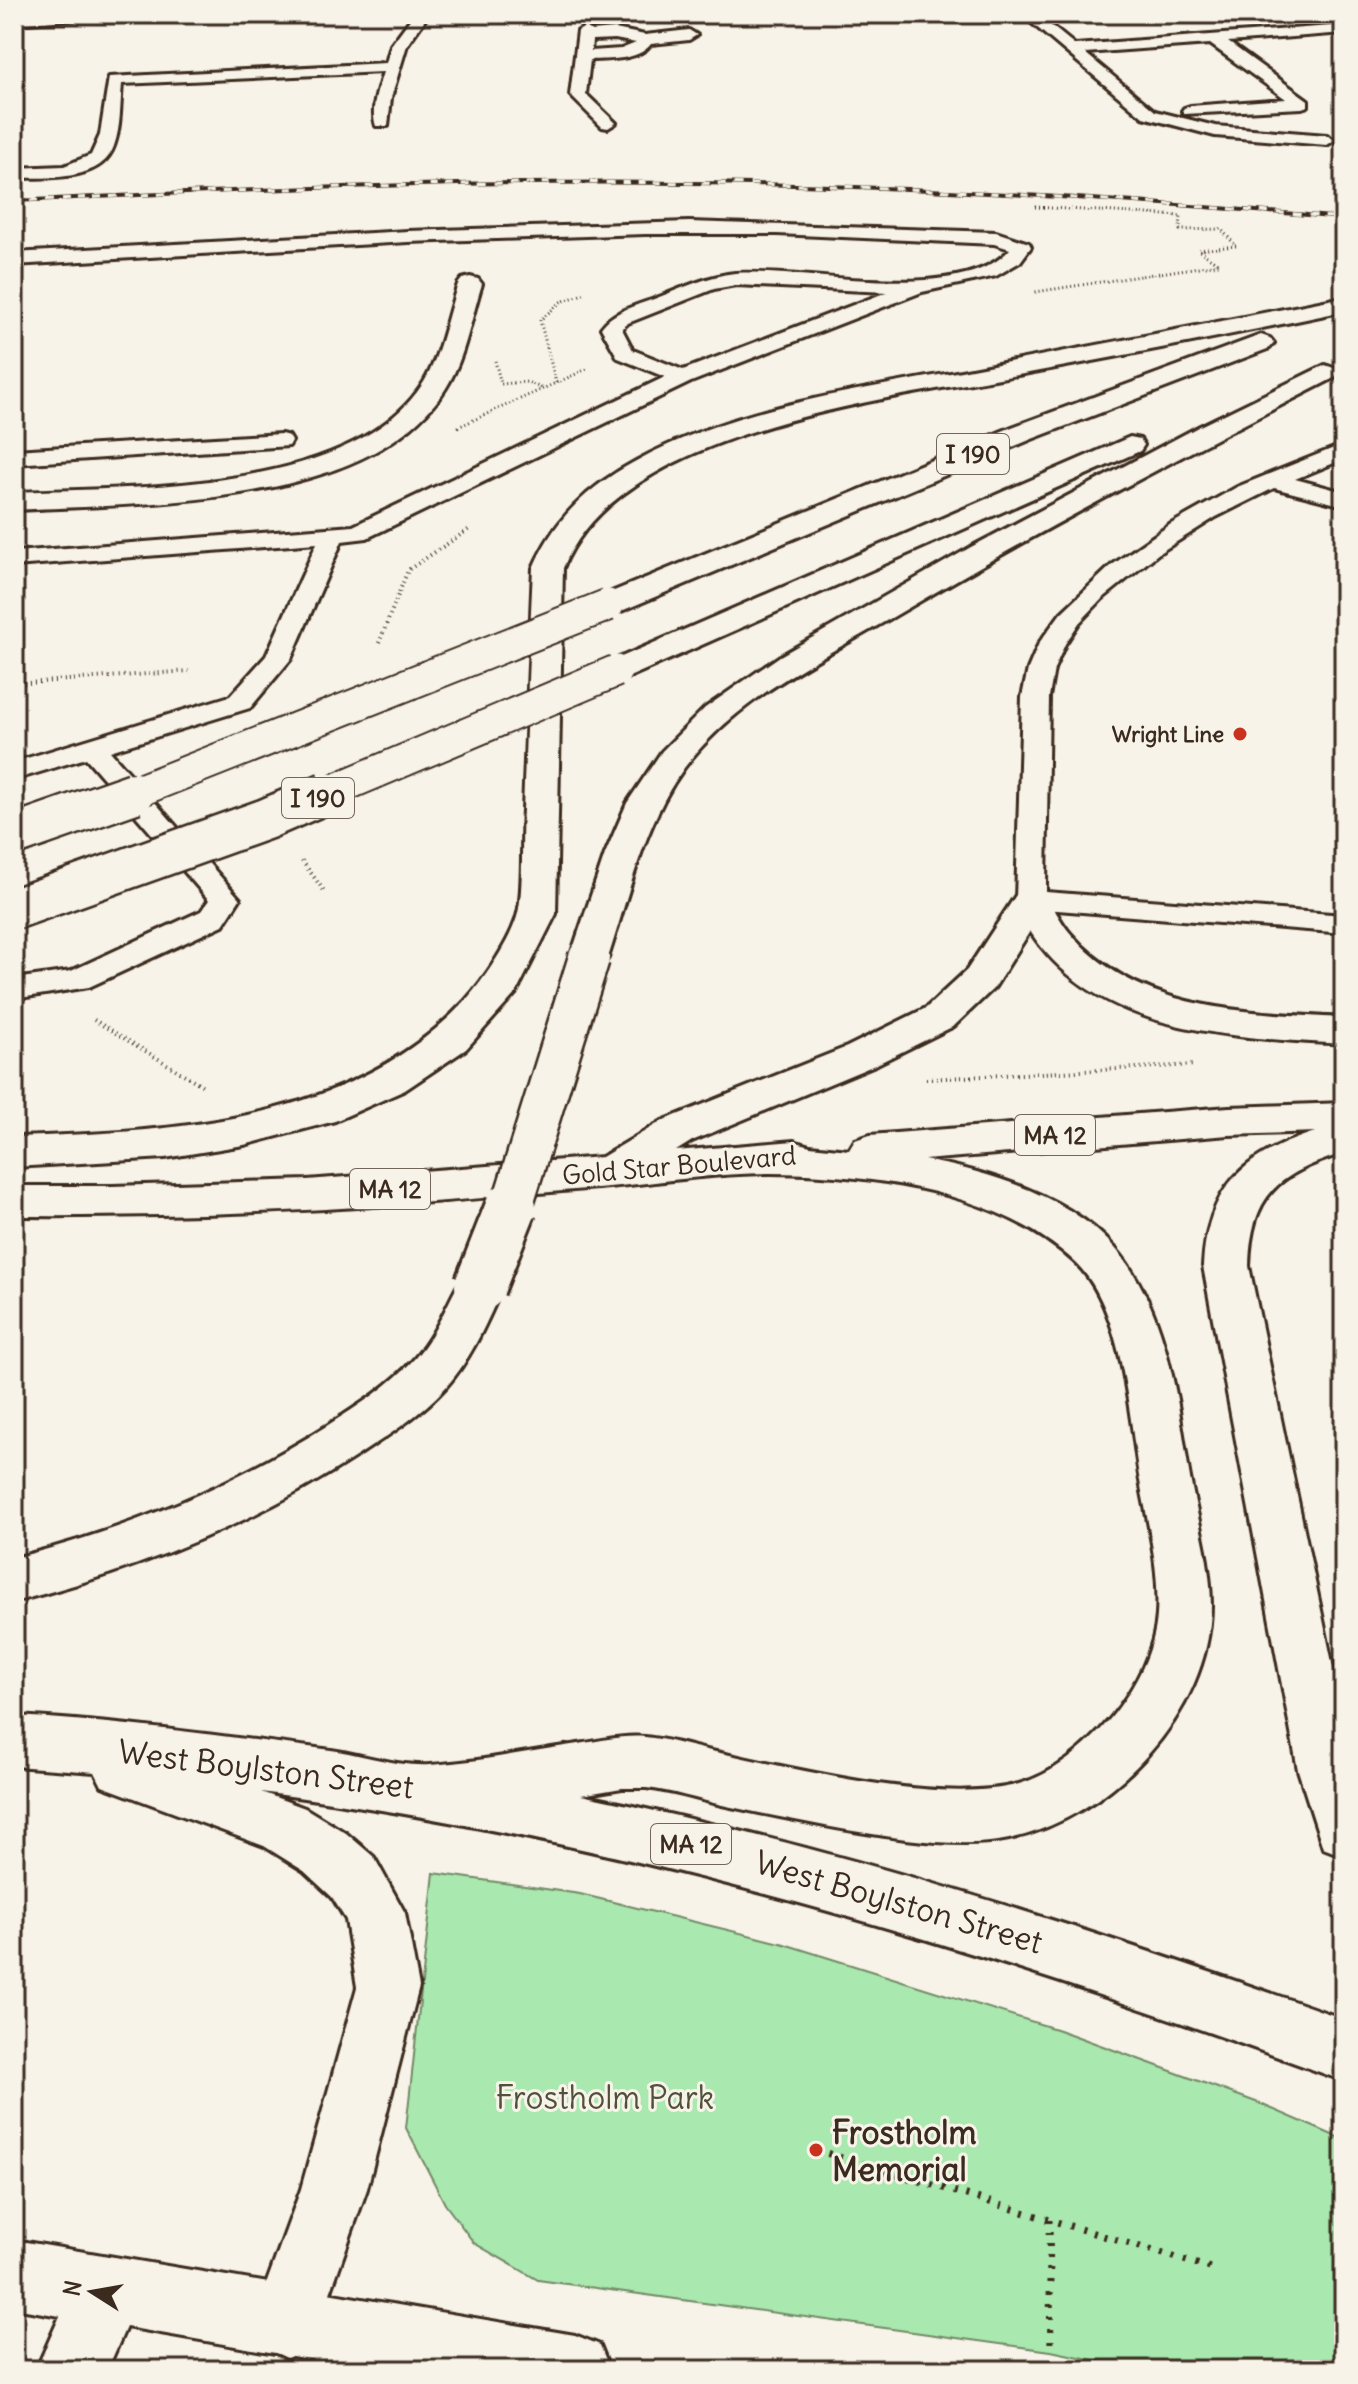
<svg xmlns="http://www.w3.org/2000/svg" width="1358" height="2384" font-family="Delius,sans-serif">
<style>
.green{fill:#a9e8af;stroke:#728966;stroke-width:2}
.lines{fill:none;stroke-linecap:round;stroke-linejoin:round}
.service-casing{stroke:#3b2a1e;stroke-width:6}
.minor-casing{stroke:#3b2a1e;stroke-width:6}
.primary-casing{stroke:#3b2a1e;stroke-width:6}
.motorway-casing{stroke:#3b2a1e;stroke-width:6}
.path-far3{stroke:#3b2a1e;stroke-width:2;stroke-dasharray:1 3;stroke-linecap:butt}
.path-far2{stroke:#3b2a1e;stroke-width:3;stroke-dasharray:1 3;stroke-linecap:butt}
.path-far1{stroke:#3b2a1e;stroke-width:4;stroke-dasharray:1 4;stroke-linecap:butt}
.path{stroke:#3b2a1e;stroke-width:7;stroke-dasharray:3 9;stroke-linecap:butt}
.service{fill:#f7f3e8;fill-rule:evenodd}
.minor{fill:#f7f3e8;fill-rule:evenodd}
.primary{fill:#f7f3e8;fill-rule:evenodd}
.motorway{fill:#f7f3e8;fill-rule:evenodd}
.rail-casing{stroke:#3b2a1e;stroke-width:4}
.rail{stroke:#f7f3e8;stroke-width:3;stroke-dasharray:8;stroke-linecap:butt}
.motorway-bridge-far2-casing{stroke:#3b2a1e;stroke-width:35;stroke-linecap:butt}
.motorway-bridge-far1-casing{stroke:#3b2a1e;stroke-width:45;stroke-linecap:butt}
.motorway-bridge-casing{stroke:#3b2a1e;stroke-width:56;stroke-linecap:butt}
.motorway-bridge-far2{stroke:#f7f3e8;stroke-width:31}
.motorway-bridge-far1{stroke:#f7f3e8;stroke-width:40}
.motorway-bridge{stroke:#f7f3e8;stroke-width:50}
.poi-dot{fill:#c8321e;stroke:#f7f3e8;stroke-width:3}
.labels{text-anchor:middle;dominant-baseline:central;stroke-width:6;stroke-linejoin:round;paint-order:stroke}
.far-poi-label{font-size:22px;font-weight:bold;fill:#3b2a1e;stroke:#f7f3e8;text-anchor:end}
.shield{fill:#f7f3e8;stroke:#73665b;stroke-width:2}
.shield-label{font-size:24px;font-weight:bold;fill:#3b2a1e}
.street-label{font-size:26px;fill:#3b2a1e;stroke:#f7f3e8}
.near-street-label{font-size:32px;fill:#3b2a1e;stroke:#f7f3e8}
.near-park-label{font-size:32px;fill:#51503b;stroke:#f7f3e8}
.near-poi-label{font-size:32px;font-weight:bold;fill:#3b2a1e;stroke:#f7f3e8;text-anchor:start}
</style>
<rect width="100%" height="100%" fill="#f7f3e8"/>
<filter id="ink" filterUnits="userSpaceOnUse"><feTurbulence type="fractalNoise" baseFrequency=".0125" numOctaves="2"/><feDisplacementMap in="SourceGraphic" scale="16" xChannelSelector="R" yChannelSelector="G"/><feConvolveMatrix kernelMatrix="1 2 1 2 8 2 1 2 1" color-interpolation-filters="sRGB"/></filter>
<g filter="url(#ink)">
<path class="green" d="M 434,1873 L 580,1894 L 781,1943 L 1059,2030 L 1256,2102 L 1344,2140 L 1344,2370 L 1142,2370 L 1051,2351 L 538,2280 L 474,2243 L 445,2204 L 406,2128 Z"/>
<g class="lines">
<defs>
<path id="service" d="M 414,14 L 429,14 L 407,45 L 391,98 L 388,126 L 376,126 C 370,109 378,89 383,72 L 122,84 C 120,104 121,127 114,146 C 101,183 45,177 14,178 L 14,168 L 64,166 L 91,155 L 100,135 L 109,77 L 386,63 L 391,45 Z
M 1021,14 L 1037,14 L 1075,45 L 1344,25 L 1344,33 L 1228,42 L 1308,100 L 1308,106 L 1302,108 L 1184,114 L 1182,111 L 1184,108 L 1190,106 L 1286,99 L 1210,44 L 1085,53 L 1155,111 L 1215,126 L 1327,135 L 1335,140 L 1327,145 L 1215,136 L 1143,117 Z
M 585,27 L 592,31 L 615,29 L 645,35 L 689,30 L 697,35 L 689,40 L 651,44 C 638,61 609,59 590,60 L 586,94 L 616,123 L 608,128 L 602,127 L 570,95 L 578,31 ZM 615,39 L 636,43 L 621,49 L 591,51 L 592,40 Z
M 689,222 L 996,232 L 1029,243 L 1031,247 L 1020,262 L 996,276 L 922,292 L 691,382 L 367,538 L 342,541 L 291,659 L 250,708 L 110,751 L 240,899 L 223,925 L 89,987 L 14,999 L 14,979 L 71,971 L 201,911 L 209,900 L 86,758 L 14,780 L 14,762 L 230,696 L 266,656 L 317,543 L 14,566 L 14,552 L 353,526 L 665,377 L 618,358 L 601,328 C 613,311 635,306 654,299 C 680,289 707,276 735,273 C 803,268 962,306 1010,249 L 994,244 L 777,234 L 645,234 L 408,242 L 14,265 L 14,253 L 408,231 ZM 736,285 L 887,292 L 683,370 L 633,350 L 622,329 L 628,323 L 714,289 Z
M 281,434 L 289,436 L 292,441 L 289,446 L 14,464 L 14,450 Z
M 1344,444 L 1344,459 L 1295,479 L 1344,492 L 1344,506 L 1274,488 L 1216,517 L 1159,553 L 1102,599 L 1079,623 L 1065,644 L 1054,669 L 1049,697 L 1046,885 L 1046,892 L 1344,915 L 1344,933 L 1020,907 L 1016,900 L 1022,697 L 1028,669 L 1039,643 L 1061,613 L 1112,565 L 1171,524 L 1237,487 Z"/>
<path id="minor" d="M 14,14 L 91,14 L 82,19 L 14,24 Z
M 470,277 L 478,279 L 482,284 C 471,318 465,358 446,388 C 370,509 141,503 14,510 L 14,492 C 131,487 354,494 424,382 C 441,354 447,315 458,284 L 462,279 Z
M 14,2240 L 575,2335 L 600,2345 L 610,2370 L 372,2370 L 126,2327 L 107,2370 L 36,2370 L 60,2316 L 14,2308 Z"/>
<path id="primary" d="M 1031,889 L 1044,892 C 1053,905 1060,922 1071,934 C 1139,1013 1248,1012 1344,1018 L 1344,1044 C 1234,1037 1097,1035 1030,931 L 995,987 L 954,1026 L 875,1065 L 692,1141 L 676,1151 L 794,1141 L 810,1146 L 849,1150 L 855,1140 L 870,1135 L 1229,1107 L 1344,1103 L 1344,1153 C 1278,1174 1251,1194 1249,1266 L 1344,1720 L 1344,1856 L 1323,1848 L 1298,1770 L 1203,1266 C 1207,1188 1243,1155 1315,1132 L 1229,1135 L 924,1160 C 989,1172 1070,1196 1115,1248 C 1164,1305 1176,1388 1187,1460 C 1194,1509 1211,1557 1211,1606 C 1210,1714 1111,1817 1009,1839 C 977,1846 939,1843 906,1839 C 844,1831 783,1818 722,1805 C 697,1799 672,1791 646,1788 L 622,1788 L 581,1795 C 841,1848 1094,1930 1344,2019 L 1344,2081 C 992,1951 634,1841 261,1792 L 305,1808 L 346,1833 L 374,1857 L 405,1913 L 419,1987 L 367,2189 L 311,2347 L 287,2358 L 263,2347 L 252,2323 L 301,2189 L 357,1987 L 346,1920 L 332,1897 L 304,1871 L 264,1846 L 102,1786 L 95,1772 L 14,1766 L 14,1716 C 118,1721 221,1736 324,1749 C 358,1753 396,1767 430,1765 C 479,1762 529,1751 578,1744 C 600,1741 622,1735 645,1737 C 667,1739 689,1746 711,1751 C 793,1768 940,1806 1019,1784 C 1084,1766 1153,1682 1157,1615 C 1160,1569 1148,1525 1140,1481 C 1129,1418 1124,1310 1076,1263 C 1000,1191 871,1174 771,1173 C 717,1173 662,1182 609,1187 C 541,1193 474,1199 406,1204 C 276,1213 145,1217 14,1216 L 14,1186 L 112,1186 L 307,1180 L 602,1157 L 662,1121 L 847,1047 L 926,1008 L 967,970 L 1018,892 Z"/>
<path id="motorway" d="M 1344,297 L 1344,311 C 1241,333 1137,353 1034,372 C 899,398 621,425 563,568 L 556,914 L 516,993 L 466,1049 L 405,1090 L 335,1121 L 244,1145 L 165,1158 L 14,1167 L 14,1137 C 171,1132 351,1124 465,1001 C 483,981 512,939 518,913 C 524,889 521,838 523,810 C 526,730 529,649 533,568 C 554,519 589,486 636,461 C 734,407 848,392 956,372 C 1086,347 1215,323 1344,297 Z
M 1261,335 L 1270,338 L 1274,343 L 1270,348 L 1032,439 L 619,612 L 608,614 L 597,612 L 593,605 L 597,598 L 1012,427 Z
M 1325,365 L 1334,368 L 1338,373 L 1334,378 C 1185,454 1037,532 893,617 C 820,659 735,699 684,768 C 644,823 629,894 608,958 L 603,966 L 589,970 L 575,966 L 570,958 L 605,854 L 627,803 L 662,751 L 705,708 L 780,656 L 971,547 L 1200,426 Z
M 1130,437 L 1140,439 L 1144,445 L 1140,451 L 627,678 L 616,681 L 605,678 L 600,671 L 605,664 Z
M 480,1269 L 496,1274 L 503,1286 C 487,1321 472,1358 446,1387 C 422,1414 390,1434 360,1454 C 254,1524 137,1570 14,1602 L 14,1558 C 126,1530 230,1487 328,1425 C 358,1406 390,1386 415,1358 C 437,1333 447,1303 464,1274 Z"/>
</defs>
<use href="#service" class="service-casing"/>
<use href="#minor" class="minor-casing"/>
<use href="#primary" class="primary-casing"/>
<use href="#motorway" class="motorway-casing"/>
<path class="path-far3" d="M 1035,207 L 1043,207"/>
<path class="path-far2" d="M 1035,207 L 1181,216 L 1180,230 L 1221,229 L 1236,246 L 1198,250 L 1219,264 L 1035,292
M 495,361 L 501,384 L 527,382 L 541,388
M 556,383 L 540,320 L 561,302 L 586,293
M 458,427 L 587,369"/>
<path class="path-far1" d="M 379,643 L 408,570 L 471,528
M 14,684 L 189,671
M 302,861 L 325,892
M 94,1020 L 205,1087
M 926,1079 L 1195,1065"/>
<path class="path" d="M 816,2150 L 1217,2270
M 1049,2220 L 1051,2351"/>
<use href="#service" class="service"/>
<use href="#minor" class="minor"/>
<use href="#primary" class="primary"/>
<use href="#motorway" class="motorway"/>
<defs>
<path id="rail" d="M 14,201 C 239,190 464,180 689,183 C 908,185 1126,200 1344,218"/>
</defs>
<use href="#rail" class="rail-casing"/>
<use href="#rail" class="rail"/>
<defs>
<path id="motorway-bridge-far2" d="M 128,795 L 608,605
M 322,795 L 616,671"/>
<path id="motorway-bridge-far1" d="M 14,835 L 134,793
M 14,909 L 266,819 L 326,793
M 511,1209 L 589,958"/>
<path id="motorway-bridge" d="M 480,1286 L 511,1207"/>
</defs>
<use href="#motorway-bridge-far2" class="motorway-bridge-far2-casing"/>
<use href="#motorway-bridge-far1" class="motorway-bridge-far1-casing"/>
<use href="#motorway-bridge" class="motorway-bridge-casing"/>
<use href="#motorway-bridge-far2" class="motorway-bridge-far2"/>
<use href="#motorway-bridge-far1" class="motorway-bridge-far1"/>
<use href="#motorway-bridge" class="motorway-bridge"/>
</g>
</g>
<g class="poi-dot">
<circle cx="1240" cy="734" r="8"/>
<circle cx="816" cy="2150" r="8"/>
</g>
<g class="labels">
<g class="far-poi-label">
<text x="1224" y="734">Wright Line</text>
</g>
<g class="shield">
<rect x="937" y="434" width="72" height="40" rx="6"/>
<rect x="282" y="778" width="72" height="40" rx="6"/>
<rect x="1015" y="1115" width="80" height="40" rx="6"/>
<rect x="350" y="1169" width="80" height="40" rx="6"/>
<rect x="651" y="1824" width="80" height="40" rx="6"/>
</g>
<g class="shield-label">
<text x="973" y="454">I 190</text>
<text x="318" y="798">I 190</text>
<text x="1055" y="1135">MA 12</text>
<text x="390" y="1189">MA 12</text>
<text x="691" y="1844">MA 12</text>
</g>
<g class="street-label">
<text transform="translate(679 1165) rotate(-5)">Gold Star Boulevard</text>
</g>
<g class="near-street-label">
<text transform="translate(266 1769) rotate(7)">West Boylston Street</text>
<text transform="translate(899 1902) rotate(16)">West Boylston Street</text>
</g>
<g class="near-park-label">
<text x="605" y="2097">Frostholm Park</text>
</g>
<g class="near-poi-label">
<text x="832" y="2132">Frostholm<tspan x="832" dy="37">Memorial</tspan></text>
</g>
</g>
<rect width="1358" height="2384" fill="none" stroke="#f7f3e8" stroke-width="48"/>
<rect x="24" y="24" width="1310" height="2336" fill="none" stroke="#3b2a1e" stroke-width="3" filter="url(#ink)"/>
<g transform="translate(92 2292) rotate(281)" stroke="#f7f3e8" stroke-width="6" paint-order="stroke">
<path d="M0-6L14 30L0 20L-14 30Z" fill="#3b2a1e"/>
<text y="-12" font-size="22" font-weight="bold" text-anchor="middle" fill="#3b2a1e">N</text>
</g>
</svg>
